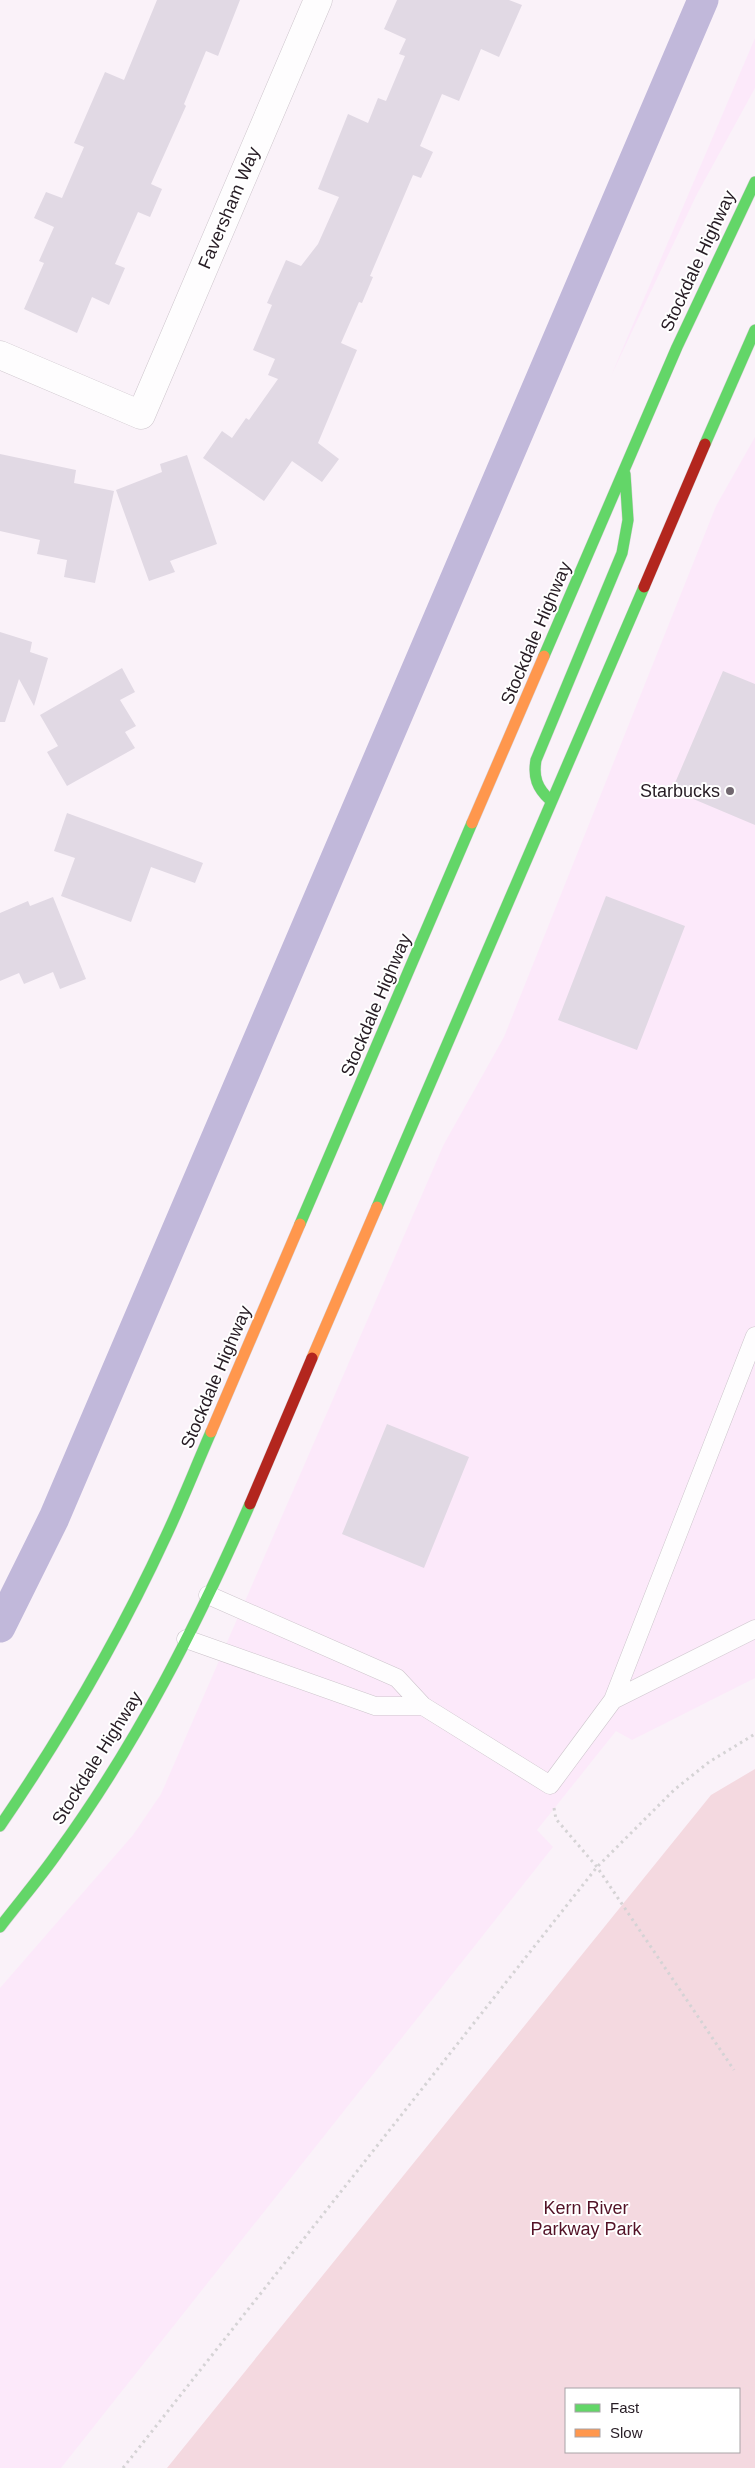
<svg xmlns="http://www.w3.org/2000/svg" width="755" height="2468" font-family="Arial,sans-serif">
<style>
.built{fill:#fce9fa}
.green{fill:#f4d9e0;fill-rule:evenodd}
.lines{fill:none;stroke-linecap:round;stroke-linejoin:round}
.canal{stroke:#c1b8da;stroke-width:31}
.building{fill:#e1d9e4}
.lane-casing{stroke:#cdc5cc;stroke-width:19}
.street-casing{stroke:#cdc5cc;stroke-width:29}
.fast-casing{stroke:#d6d1d5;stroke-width:12}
.slow-casing{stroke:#d6d1d5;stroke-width:12}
.jam-casing{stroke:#d6d1d5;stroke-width:12}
.path{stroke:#d5d3d5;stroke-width:3;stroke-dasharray:2.5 4;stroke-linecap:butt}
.lane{stroke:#fefdfe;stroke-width:18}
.street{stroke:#fefdfe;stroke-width:28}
.fast{stroke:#63d668;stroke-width:11}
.slow{stroke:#ff974d;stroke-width:11}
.jam{stroke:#b3261e;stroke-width:11}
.poi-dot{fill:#70676f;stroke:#fff;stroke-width:2}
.labels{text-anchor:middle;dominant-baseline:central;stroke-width:4;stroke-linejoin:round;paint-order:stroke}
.street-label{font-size:18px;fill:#261c24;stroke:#fff}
.poi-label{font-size:18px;fill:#261c24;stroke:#fff;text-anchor:end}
.park-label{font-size:18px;fill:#521226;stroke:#fff}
</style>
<rect width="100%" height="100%" fill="#faf2f9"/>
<path class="built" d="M 755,38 L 755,88 L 696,196 L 611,376 Z
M 755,437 L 755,1678 L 632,1740 L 616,1731 L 537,1830 L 553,1847 L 61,2468 L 0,2468 L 0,1988 L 133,1835 L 161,1794 L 444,1144 L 504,1037 L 716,506 Z"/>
<path class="green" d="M 755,1769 L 755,2468 L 167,2468 L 711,1795 ZM 566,2389 L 739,2389 L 739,2452 L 566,2452 Z"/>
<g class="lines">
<path class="canal" d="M 0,1627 L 54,1518 L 703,0"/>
</g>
<path class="building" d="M 157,0 L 240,0 L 218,56 L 206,51 L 184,104 L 186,106 L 151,184 L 162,189 L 150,217 L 138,212 L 115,264 L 125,268 L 109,305 L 92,297 L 77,333 L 24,309 L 44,263 L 39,261 L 54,227 L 34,218 L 46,192 L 62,198 L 84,147 L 74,143 L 105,72 L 124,80 Z
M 397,0 L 509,0 L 522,5 L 499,57 L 481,49 L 459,101 L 442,94 L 420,146 L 433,152 L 421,178 L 413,175 L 370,276 L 373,277 L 362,303 L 359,302 L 341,343 L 357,350 L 318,443 L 339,459 L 322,482 L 292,461 L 264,501 L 203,458 L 222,431 L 232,438 L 246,418 L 249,420 L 278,379 L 268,375 L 275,359 L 253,350 L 272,305 L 267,303 L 286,260 L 301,266 L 318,244 L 339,197 L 318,189 L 348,114 L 368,123 L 378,98 L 386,101 L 405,56 L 399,54 L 406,39 L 384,29 Z
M 0,454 L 76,470 L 74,483 L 114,491 L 95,583 L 64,577 L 67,560 L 37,554 L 40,540 L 0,531 Z
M 187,455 L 217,544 L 170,561 L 175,572 L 149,581 L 116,490 L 162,472 L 160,464 Z
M 0,632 L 32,642 L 30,652 L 48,658 L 34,706 L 19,679 L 5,722 L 0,722 Z
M 122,668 L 135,692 L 120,700 L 136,726 L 125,732 L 135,748 L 67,786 L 47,752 L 58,746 L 40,715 Z
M 723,671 L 755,684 L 755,825 L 672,790 Z
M 67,813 L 203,863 L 195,883 L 151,867 L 131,922 L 61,896 L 75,858 L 54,851 Z
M 606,896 L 685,926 L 637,1050 L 558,1020 Z
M 53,897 L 86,979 L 60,989 L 53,972 L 24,984 L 19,973 L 0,981 L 0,913 L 28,901 L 30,906 Z
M 387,1424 L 469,1457 L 424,1568 L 342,1534 Z"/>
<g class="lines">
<defs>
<path id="lane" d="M 208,1595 L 397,1678 L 423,1706 L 550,1785 L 613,1700 L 755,1336
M 186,1639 L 375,1706 L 423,1706
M 613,1700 L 755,1629"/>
<path id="street" d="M 0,355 L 141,415 L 318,0"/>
<path id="fast" d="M 705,444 L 755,330
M 544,656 L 677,347 L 755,182
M 550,800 C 537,788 533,777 536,760 L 622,553 L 628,520 L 625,474
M 377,1207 L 644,587
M 300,1224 L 472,823
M 0,1826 C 63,1734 119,1638 166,1536 C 182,1502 196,1466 211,1432
M 0,1927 C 19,1902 40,1878 58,1852 C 136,1745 197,1625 250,1504"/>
<path id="slow" d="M 472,823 L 544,656
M 312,1358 L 377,1207
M 211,1432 L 300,1224"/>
<path id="jam" d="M 644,587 L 705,444
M 250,1504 L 312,1358"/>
</defs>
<use href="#lane" class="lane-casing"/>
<use href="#street" class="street-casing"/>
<use href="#fast" class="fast-casing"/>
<use href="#slow" class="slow-casing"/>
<use href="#jam" class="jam-casing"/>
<path class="path" d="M 554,1808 L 556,1819 L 597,1867 L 734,2070
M 123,2468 L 597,1867 L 674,1790 L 709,1762 L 755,1734"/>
<use href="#lane" class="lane"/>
<use href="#street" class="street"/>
<use href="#fast" class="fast"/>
<use href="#slow" class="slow"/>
<use href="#jam" class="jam"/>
</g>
<circle class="poi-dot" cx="730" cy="791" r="5"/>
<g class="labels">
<g class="street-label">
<text transform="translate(229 208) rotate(-67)">Faversham Way</text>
<text transform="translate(698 261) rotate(-65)">Stockdale Highway</text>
<text transform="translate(536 633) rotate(-67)">Stockdale Highway</text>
<text transform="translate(376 1005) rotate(-67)">Stockdale Highway</text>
<text transform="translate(216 1377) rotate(-67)">Stockdale Highway</text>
<text transform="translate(97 1758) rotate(-58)">Stockdale Highway</text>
</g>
<g class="poi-label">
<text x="720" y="791">Starbucks</text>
</g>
<g class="park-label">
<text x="586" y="2208">Kern River<tspan x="586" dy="21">Parkway Park</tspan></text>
</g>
</g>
<rect x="565" y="2388" width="175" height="65" fill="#ffffff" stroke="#a8a4a7"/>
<rect x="575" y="2404" width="25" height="8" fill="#63d668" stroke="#a8a4a7"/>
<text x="610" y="2413" font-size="15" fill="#261c24">Fast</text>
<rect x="575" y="2429" width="25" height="8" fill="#ff974d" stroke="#a8a4a7"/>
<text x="610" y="2438" font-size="15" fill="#261c24">Slow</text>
</svg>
